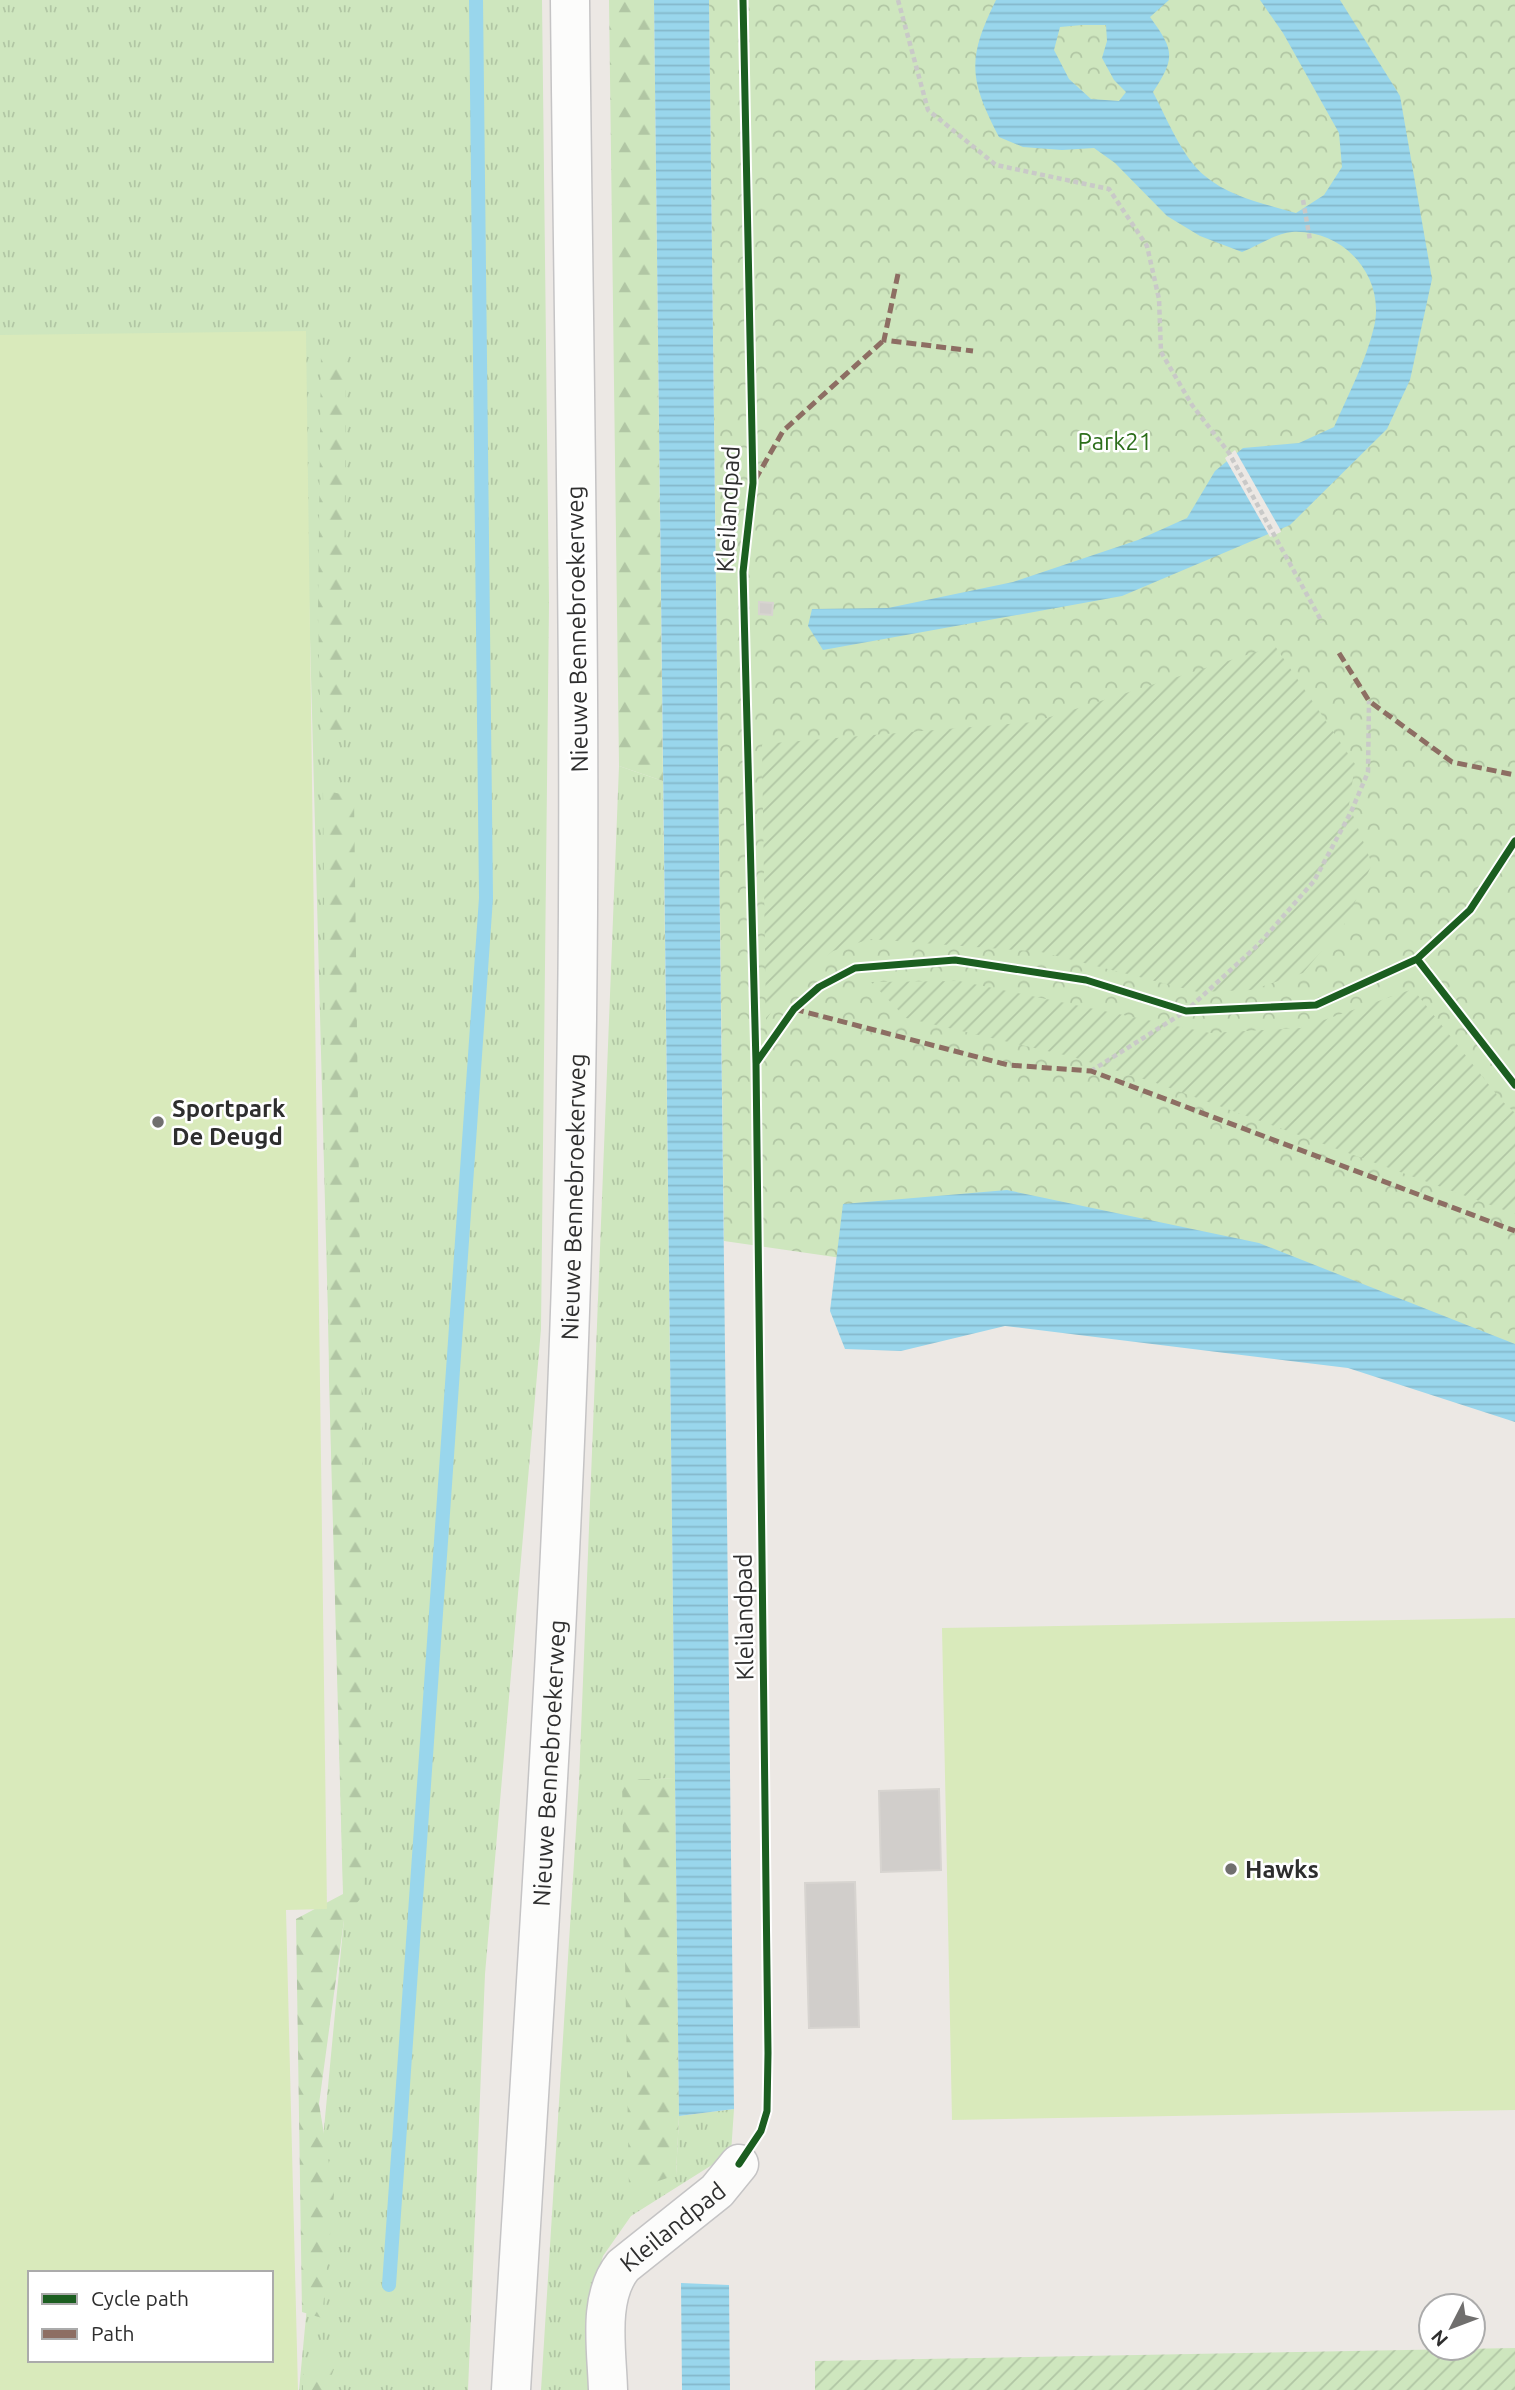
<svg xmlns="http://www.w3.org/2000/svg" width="1515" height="2390" font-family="Ubuntu,sans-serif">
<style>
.grass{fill:url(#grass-tufts)}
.forest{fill:url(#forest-firs)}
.park{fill:url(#park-crowns)}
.garden{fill:url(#garden-furrows)}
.pitch{fill:#d9eabb;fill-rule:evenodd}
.water{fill:url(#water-rules);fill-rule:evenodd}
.pier{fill:#ece8e4}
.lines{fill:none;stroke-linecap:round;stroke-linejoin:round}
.stream{stroke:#99d6ec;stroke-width:14}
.building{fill:#d1cecb;stroke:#d7d4d0;stroke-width:2}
.minor-casing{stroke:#c5c4c5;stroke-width:41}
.secondary-casing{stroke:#c5c4c5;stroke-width:41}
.path{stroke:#c9c9c8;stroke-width:4.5;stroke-dasharray:5 3.5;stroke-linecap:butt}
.minor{stroke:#fcfcfb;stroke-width:38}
.secondary{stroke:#fcfcfb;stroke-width:38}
.quiet{stroke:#8d6e63;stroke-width:5;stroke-dasharray:10 5;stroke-linecap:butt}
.cycleway-casing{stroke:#fff;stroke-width:11}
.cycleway{stroke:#1b5e20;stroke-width:7}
.poi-dot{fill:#706f6e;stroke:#fff;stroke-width:2.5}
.labels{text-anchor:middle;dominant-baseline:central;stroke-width:5;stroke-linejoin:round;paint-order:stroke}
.park-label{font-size:24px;fill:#2c6e1b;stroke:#fff}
.street-label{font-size:24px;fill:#2e2e2e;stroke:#fff}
.poi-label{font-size:24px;font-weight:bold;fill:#2e2e2e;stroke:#fff;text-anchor:start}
</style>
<defs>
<pattern id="grass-tufts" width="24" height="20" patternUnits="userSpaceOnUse" patternTransform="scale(1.75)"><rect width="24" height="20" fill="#cee6be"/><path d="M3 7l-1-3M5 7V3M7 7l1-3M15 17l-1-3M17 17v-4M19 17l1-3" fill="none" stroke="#b1c6a4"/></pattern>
<pattern id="forest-firs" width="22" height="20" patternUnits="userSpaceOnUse" patternTransform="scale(1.75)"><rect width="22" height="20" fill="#cee6be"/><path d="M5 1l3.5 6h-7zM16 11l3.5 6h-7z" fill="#b1c6a4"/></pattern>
<pattern id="park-crowns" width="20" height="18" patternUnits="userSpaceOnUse" patternTransform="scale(1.75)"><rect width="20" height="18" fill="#cee6be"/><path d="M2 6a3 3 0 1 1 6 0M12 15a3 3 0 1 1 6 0" fill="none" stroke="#b1c6a4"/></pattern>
<pattern id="garden-furrows" width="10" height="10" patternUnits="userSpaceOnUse" patternTransform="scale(1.75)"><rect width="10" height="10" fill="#cee6be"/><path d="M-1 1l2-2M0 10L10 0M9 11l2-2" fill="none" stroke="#b1c6a4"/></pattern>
<pattern id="water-rules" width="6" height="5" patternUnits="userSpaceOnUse" patternTransform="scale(1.75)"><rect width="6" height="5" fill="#99d6ec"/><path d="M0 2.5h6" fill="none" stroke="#84b8cb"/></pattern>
</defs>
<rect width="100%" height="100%" fill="#ece8e4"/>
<path class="grass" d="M 0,0 L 542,0 L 549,603 L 541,1329 L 485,1974 L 468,2390 L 299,2390 L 344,1919 L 302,337 L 0,338 Z
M 619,766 L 663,781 L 675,1778 L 622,1781 L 676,2175 L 679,2116 L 734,2109 L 731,2153 L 631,2216 L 603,2256 L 593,2290 L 590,2390 L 541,2390 L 579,1782 Z"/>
<path class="forest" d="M 609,0 L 654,0 L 663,781 L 619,766 Z
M 321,351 L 346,355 L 343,742 L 321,742 L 318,614 Z
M 323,790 L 354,797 L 365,1655 L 363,1895 L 344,1920 L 319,2104 L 334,2194 L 322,2318 L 302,2312 L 296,1919 L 343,1894 L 329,1379 Z
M 675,1778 L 679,2116 L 676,2175 L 629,2191 L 622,1780 Z
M 303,2362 L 334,2369 L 326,2390 L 303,2390 Z"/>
<path class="park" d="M 709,0 L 1515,0 L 1515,1401 L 1298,1324 L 724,1241 Z"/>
<path class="garden" d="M 1275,646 L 1355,764 L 1349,805 L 1372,864 L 1346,922 L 1303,973 L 1251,990 L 1198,992 L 1041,952 L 870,939 L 833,951 L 790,983 L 766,1020 L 762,744 L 1034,722 Z
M 959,981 L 1210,1033 L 1301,1028 L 1413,989 L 1501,1100 L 1515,1113 L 1515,1214 L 1156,1083 L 1073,1057 L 906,1018 L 871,982 Z
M 1515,2348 L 1515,2390 L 815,2390 L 815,2361 Z"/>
<path class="pitch" d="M 306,331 L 327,1909 L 286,1910 L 298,2390 L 0,2390 L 0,335 ZM 30,2273 L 271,2273 L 271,2360 L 30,2360 Z
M 1515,1618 L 1515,2110 L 952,2120 L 942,1628 Z"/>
<path class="water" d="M 654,0 L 709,0 L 734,2109 L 679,2116 Z
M 996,0 L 1169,0 L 1150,17 C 1174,50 1176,57 1153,92 C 1166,117 1183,159 1205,176 C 1230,197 1265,204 1296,213 L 1324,195 L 1342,167 L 1339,133 L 1283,33 L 1260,0 L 1340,0 L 1400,96 L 1432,279 L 1410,380 L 1387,429 L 1290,525 L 1122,596 L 823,650 L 808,626 L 812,609 L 888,608 L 1013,582 L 1138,540 L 1187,518 L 1215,471 L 1243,448 L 1299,443 L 1334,427 C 1348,395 1366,361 1374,327 C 1386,276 1343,229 1292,232 C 1276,233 1257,246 1242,252 L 1200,236 L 1167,216 L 1115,163 L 1094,148 L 1062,150 L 1023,147 L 999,137 C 970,80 966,60 996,0 ZM 1082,25 L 1106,25 L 1107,41 L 1102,58 L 1114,80 L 1126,92 L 1119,101 L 1091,99 L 1069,79 L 1054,50 L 1060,27 Z
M 1007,1190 L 1259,1243 L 1515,1344 L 1515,1422 L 1348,1368 L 1005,1326 L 901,1351 L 845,1349 L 830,1311 L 843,1204 Z
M 681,2283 L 729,2285 L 730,2390 L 682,2390 Z"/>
<path class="pier" d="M 1235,450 L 1280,529 L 1281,532 L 1270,537 L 1225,458 Z"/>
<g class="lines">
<path class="stream" d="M 389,2285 L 486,898 L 476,0"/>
</g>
<path class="building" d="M 759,602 L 773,603 L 772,615 L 759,614 Z
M 939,1789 L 941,1870 L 881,1872 L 879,1791 Z
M 855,1882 L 859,2027 L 809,2028 L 805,1883 Z"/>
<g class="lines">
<defs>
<g id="minor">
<path id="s1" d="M 608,2390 C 607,2351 597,2298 623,2266 L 717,2191 L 739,2164"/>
</g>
<g id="secondary">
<path id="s2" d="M 511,2390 C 535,1986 564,1582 574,1178 C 584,785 574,392 570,0"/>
</g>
</defs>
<use href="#minor" class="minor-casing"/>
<use href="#secondary" class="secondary-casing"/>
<path class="path" d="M 898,0 L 928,110 L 996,165 L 1109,189 L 1147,246 L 1159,299 L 1161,352 L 1192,405 L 1229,453 L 1322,622
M 1303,200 L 1310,240
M 1091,1071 L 1186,1011 L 1259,944 L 1314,881 L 1351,812 L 1368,772 L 1369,701"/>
<use href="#minor" class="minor"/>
<use href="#secondary" class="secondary"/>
<path class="quiet" d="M 898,274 L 884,340 L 973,351
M 755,480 L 783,431 L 884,340
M 1339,653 L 1369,701 L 1452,762 L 1515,775
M 794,1009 L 1008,1065 L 1091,1071 L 1515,1231"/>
<defs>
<path id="cycleway" d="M 743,0 L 753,483 L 743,572 L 756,1063
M 1417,959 L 1515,1085
M 739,2164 L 761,2131 L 767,2111 L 768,2053 L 756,1063 L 794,1009 L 819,987 L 855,968 L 955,960 L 1086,980 L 1186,1011 L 1316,1005 L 1417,959 L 1470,910 L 1515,841"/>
</defs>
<use href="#cycleway" class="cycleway-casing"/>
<use href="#cycleway" class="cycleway"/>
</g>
<g class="poi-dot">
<circle cx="158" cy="1122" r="7"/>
<circle cx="1231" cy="1869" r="7"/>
</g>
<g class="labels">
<g class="park-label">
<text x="1115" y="441">Park21</text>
</g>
<g class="street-label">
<text transform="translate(728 509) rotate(-87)">Kleilandpad</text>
<text transform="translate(577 629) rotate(-91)">Nieuwe Bennebroekerweg</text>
<text stroke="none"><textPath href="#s2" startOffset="1195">Nieuwe Bennebroekerweg</textPath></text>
<text transform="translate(744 1617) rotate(-91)">Kleilandpad</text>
<text stroke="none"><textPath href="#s2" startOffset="628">Nieuwe Bennebroekerweg</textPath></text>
<text stroke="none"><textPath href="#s1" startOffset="191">Kleilandpad</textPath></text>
</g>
<g class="poi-label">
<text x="172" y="1108">Sportpark<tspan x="172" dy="28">De Deugd</tspan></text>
<text x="1245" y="1869">Hawks</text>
</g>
</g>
<rect x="28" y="2271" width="245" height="91" fill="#ffffff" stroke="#ababab" stroke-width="2"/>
<rect x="42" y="2294" width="35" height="10" fill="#1b5e20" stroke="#ababab" stroke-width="2"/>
<text x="91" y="2306" font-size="21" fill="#2e2e2e">Cycle path</text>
<rect x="42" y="2329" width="35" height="10" fill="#8d6e63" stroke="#ababab" stroke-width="2"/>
<text x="91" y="2341" font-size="21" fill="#2e2e2e">Path</text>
<g transform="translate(1452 2327) rotate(228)"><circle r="33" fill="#ffffff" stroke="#ababab" stroke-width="2"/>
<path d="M0-5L12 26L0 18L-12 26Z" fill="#706f6e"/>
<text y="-10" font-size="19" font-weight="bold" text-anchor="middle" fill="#2e2e2e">N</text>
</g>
</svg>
